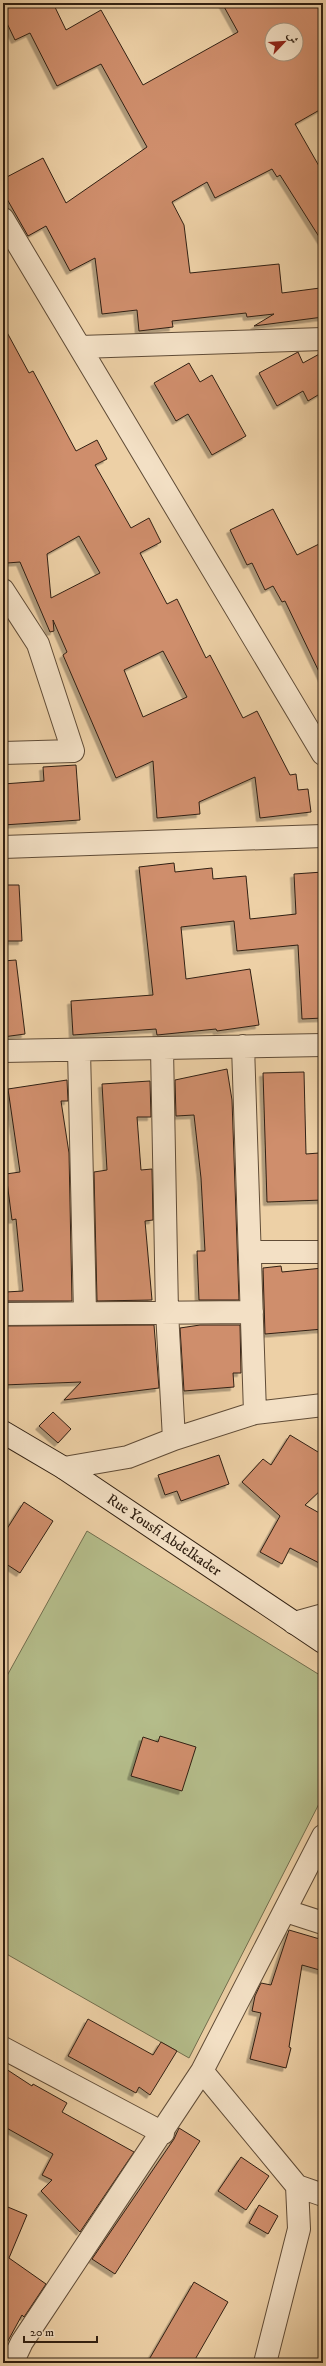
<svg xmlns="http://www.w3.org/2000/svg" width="326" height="2366" font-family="'IM FELL DW Pica',Amiri,serif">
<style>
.green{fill:#b4bc8a;stroke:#726e4e}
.building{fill:#cf8e6c;stroke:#312012;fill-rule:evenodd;filter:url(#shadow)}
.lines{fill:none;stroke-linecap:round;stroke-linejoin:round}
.minor-casing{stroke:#604c37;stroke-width:24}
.secondary-casing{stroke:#312012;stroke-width:24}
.minor{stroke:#f3e0c5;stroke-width:22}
.secondary{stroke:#f3e0c5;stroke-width:22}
.labels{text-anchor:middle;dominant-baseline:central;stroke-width:3;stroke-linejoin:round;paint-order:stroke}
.street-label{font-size:15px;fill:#312012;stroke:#f3e0c5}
</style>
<defs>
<filter id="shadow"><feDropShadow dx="-3.5" dy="3.5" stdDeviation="0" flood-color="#0004"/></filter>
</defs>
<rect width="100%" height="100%" fill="#edd0a6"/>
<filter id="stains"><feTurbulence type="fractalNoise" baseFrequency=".005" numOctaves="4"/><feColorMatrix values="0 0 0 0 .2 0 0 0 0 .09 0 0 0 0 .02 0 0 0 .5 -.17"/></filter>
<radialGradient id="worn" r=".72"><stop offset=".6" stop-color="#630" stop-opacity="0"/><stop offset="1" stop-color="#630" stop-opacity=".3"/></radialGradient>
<path class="green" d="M 87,1531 L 323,1677 L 323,1796 L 189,2058 L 3,1952 L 3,1683 Z"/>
<path class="building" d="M 3,3 L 53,3 L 66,30 L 101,10 L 143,85 L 238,32 L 222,3 L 323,3 L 323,108 L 295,124 L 323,173 L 323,243 L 280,175 L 277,177 L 272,169 L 215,198 L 207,182 L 172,202 L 184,225 L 190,273 L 279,264 L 282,293 L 320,288 L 323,317 L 254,326 L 274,314 L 247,317 L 246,313 L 172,321 L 173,327 L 139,331 L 137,310 L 102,314 L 95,258 L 70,271 L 46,226 L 28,236 L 3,192 L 3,179 L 43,158 L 66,203 L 147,147 L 101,64 L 57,86 L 30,33 L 15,40 L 3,15 ZM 272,30 L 296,30 L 296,54 L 272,54 Z
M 3,325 L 29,373 L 33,371 L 76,451 L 97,440 L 107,459 L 95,465 L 131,528 L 149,518 L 161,542 L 140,553 L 167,604 L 177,599 L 206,658 L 210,655 L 243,718 L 257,711 L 290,775 L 296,774 L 298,790 L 308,789 L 311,812 L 260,818 L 255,777 L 199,802 L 200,814 L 157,818 L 153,761 L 116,778 L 63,655 L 67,652 L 53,620 L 54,631 L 50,632 L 20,562 L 7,563 L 3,518 ZM 79,536 L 100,573 L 51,598 L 47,554 ZM 163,651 L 187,697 L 143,717 L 124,670 Z
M 298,352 L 303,363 L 323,352 L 323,392 L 308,401 L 303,391 L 277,406 L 259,373 Z
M 189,363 L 200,382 L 212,375 L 246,436 L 212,455 L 188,414 L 176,421 L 154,383 Z
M 273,509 L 297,555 L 323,542 L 323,680 L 285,601 L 282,602 L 273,586 L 265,590 L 252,563 L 247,565 L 230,530 Z
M 76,765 L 80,820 L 3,825 L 3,784 L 44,781 L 43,767 Z
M 174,863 L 175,872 L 212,868 L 213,879 L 246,876 L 250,919 L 296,914 L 294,874 L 323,872 L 323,1018 L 302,1019 L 298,945 L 237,951 L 234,921 L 181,927 L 186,979 L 250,969 L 259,1025 L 217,1031 L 216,1029 L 157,1035 L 156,1029 L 73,1035 L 71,1001 L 153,995 L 139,867 Z
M 3,885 L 19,885 L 22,941 L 3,941 Z
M 16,960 L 25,1034 L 3,1037 L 3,961 Z
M 227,1069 L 232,1100 L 239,1300 L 199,1300 L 197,1251 L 205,1251 L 201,1178 L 194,1115 L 176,1116 L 175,1080 Z
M 304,1072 L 306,1154 L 319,1153 L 320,1176 L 323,1174 L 323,1200 L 267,1202 L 263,1073 Z
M 67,1080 L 68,1101 L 61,1101 L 69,1153 L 72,1301 L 6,1301 L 6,1292 L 23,1291 L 16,1219 L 12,1220 L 6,1174 L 20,1172 L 8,1089 Z
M 150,1081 L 151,1117 L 137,1117 L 141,1170 L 152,1169 L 153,1220 L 145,1221 L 152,1300 L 97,1301 L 94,1172 L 107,1170 L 102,1084 Z
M 281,1266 L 282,1272 L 323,1268 L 323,1329 L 265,1334 L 263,1268 Z
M 154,1325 L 159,1388 L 64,1400 L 81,1382 L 3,1385 L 3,1326 Z
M 200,1325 L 240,1325 L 241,1373 L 233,1373 L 234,1387 L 184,1391 L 180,1328 Z
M 53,1412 L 71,1429 L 58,1443 L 39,1426 Z
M 290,1435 L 323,1455 L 323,1488 L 305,1505 L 323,1515 L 323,1565 L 290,1548 L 282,1564 L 260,1552 L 280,1516 L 242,1482 L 263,1459 L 271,1465 Z
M 219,1455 L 229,1484 L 181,1501 L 177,1491 L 165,1495 L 158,1475 Z
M 24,1502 L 53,1521 L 20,1573 L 3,1562 L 3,1535 Z
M 160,1736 L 196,1747 L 182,1791 L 131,1776 L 143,1737 L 158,1742 Z
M 289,1930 L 323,1940 L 323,1971 L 302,1965 L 289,2047 L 291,2048 L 286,2068 L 250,2059 L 261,2013 L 252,2011 L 255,1996 L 261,1983 L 271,1985 Z
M 88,2019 L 153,2055 L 161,2042 L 177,2051 L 150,2095 L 139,2087 L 136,2093 L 68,2056 Z
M 3,2067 L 32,2086 L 33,2084 L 67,2103 L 62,2112 L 134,2152 L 80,2232 L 41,2191 L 52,2180 L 42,2175 L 53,2154 L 3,2126 Z
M 179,2128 L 200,2141 L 115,2274 L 92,2259 L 174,2139 Z
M 241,2157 L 269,2176 L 246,2210 L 218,2191 Z
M 3,2205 L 27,2215 L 9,2258 L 46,2284 L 24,2317 L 22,2315 L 3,2350 Z
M 259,2205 L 278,2216 L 268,2234 L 249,2223 Z
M 194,2282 L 228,2302 L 193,2363 L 147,2363 Z"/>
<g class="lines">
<defs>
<path id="minor" d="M 3,219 L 323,754
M 80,347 L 323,339
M 3,590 L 38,644 L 73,751 L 3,753
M 3,847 L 323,836
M 243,1046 L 255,1413
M 162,1049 L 167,1312 L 174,1439
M 79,1050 L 85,1313
M 3,1051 L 323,1045
M 251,1252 L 323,1252
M 3,1314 L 252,1312
M 64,1468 L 128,1457 L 174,1439 L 255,1413 L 323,1405
M 294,1623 L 323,1615
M 286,1911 L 323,1923
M 3,2048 L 163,2133
M 297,2186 L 323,2195
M 12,2363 L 22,2342 L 202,2071
M 265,2363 L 299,2229 L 297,2186 L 202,2071 L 323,1836"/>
<path id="secondary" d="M 3,1432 L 64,1468 L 323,1642"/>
</defs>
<use href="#minor" class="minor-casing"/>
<use href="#secondary" class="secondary-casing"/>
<use href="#minor" class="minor"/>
<use href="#secondary" class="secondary"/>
</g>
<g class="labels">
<g class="street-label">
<text transform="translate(164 1535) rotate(34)">Rue Yousfi Abdelkader</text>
</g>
</g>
<rect width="326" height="2366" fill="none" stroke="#edd0a6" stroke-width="16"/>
<rect x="4" y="4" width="318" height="2358" fill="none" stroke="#312012" stroke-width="2"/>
<rect x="8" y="8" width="310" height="2350" fill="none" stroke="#312012"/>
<g transform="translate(284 42) rotate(65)"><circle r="19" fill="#f3e0c5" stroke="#a5937d"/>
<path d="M0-3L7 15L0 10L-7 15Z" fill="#8f2418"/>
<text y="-6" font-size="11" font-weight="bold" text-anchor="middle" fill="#312012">ش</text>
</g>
<path d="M24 2336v6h73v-6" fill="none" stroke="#312012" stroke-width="2"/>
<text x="30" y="2336" font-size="12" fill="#312012" stroke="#f3e0c5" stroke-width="3" paint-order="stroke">20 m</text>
<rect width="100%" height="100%" filter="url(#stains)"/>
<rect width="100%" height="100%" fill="url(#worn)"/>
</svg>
